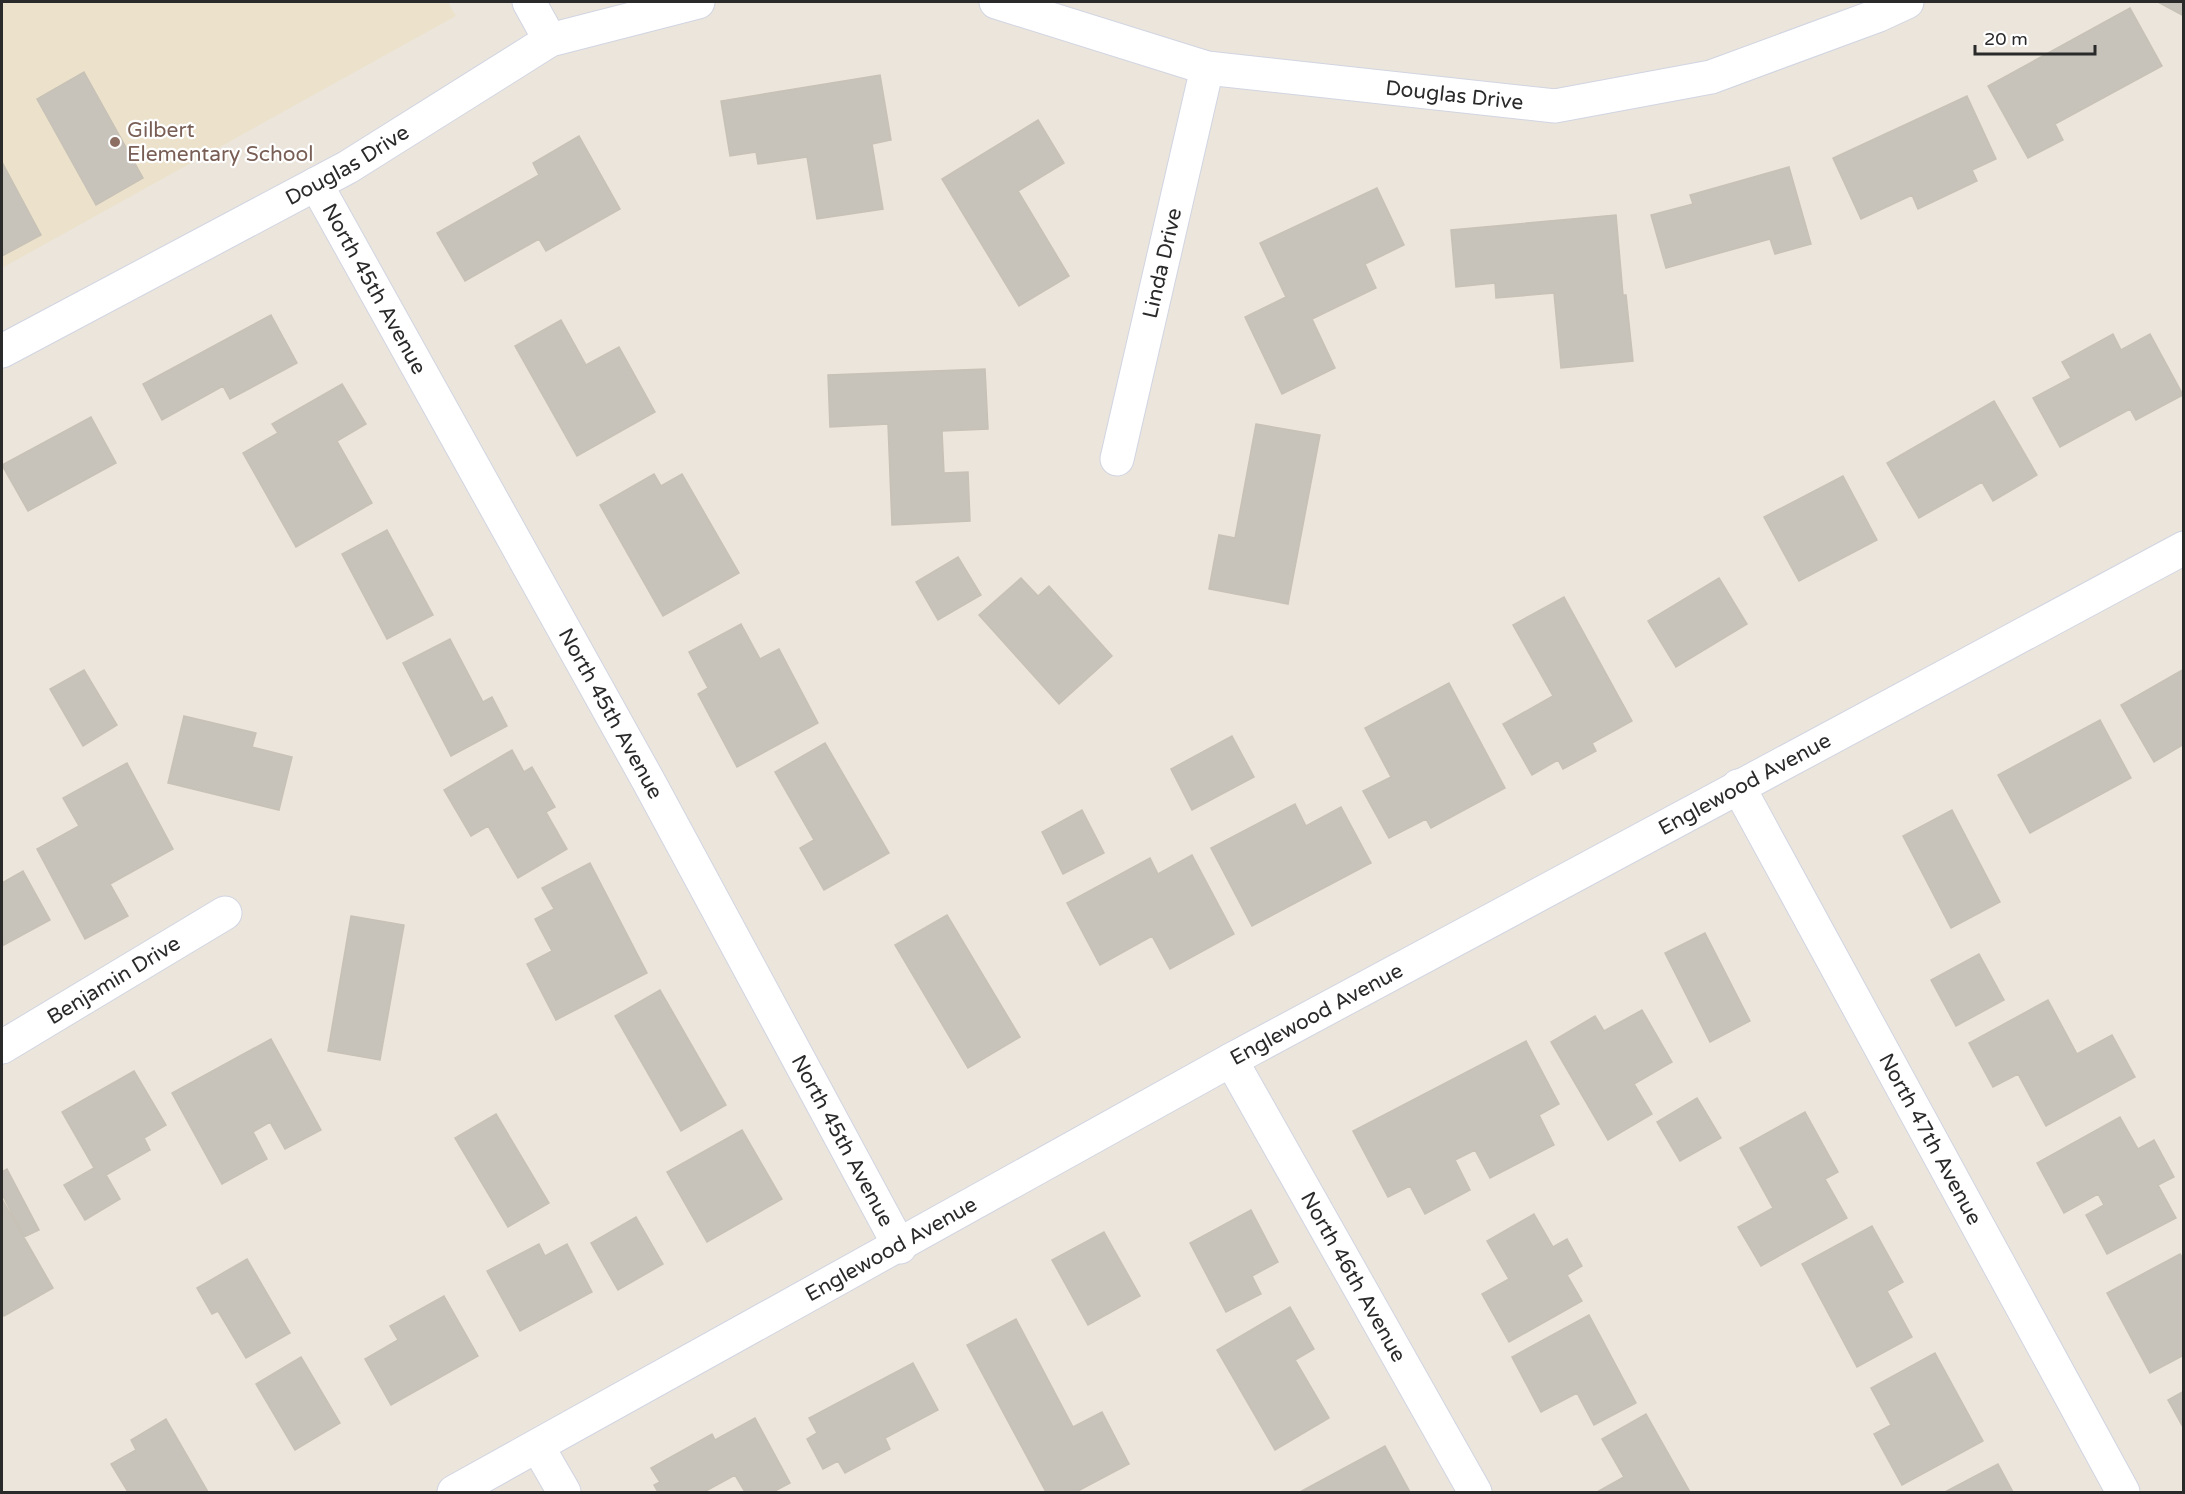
<svg xmlns="http://www.w3.org/2000/svg" width="2185" height="1494" font-family="'Varela Round',sans-serif">
<style>
.education{fill:#ece2cc}
.building{fill:#c7c3bb;stroke:#c7c1b6;stroke-width:1.5}
.lines{fill:none;stroke-linecap:round;stroke-linejoin:round}
.street-casing{stroke:#d1d5e2;stroke-width:35}
.secondary-casing{stroke:#d1d5e2;stroke-width:35}
.street{stroke:#fff;stroke-width:33}
.secondary{stroke:#fff;stroke-width:33}
.education-dot{fill:#8d6e63;stroke:#fff;stroke-width:2}
.labels{text-anchor:middle;dominant-baseline:central;stroke-width:4.5;stroke-linejoin:round;paint-order:stroke}
.street-label{font-size:21px;fill:#2a2a2a;stroke:#fff}
.education-label{font-size:21px;fill:#785e54;stroke:#fff;text-anchor:start}
</style>
<rect width="100%" height="100%" fill="#ebe5dc"/>
<path class="education" d="M 2,2 L 448,2 L 456,16 L 2,268 Z"/>
<path class="building" d="M 2158,2 L 2184,2 L 2184,16 Z
M 2130,8 L 2162,66 L 2055,124 L 2063,140 L 2028,158 L 1988,86 Z
M 84,72 L 143,178 L 96,205 L 37,99 Z
M 880,75 L 891,140 L 872,144 L 883,209 L 817,219 L 807,157 L 758,164 L 756,152 L 730,156 L 721,101 Z
M 1967,96 L 1996,159 L 1972,170 L 1977,181 L 1918,209 L 1912,195 L 1861,219 L 1833,158 Z
M 1038,120 L 1064,163 L 1018,191 L 1069,276 L 1019,306 L 942,179 Z
M 579,136 L 620,209 L 546,251 L 539,239 L 465,281 L 437,233 L 539,175 L 533,163 Z
M 2,162 L 41,235 L 2,256 Z
M 1789,167 L 1811,244 L 1775,254 L 1770,239 L 1666,268 L 1651,215 L 1693,204 L 1690,195 Z
M 1377,188 L 1404,245 L 1365,264 L 1376,288 L 1312,319 L 1335,368 L 1282,394 L 1245,317 L 1286,297 L 1260,243 Z
M 1616,215 L 1623,295 L 1626,295 L 1633,361 L 1561,368 L 1554,293 L 1496,298 L 1495,283 L 1456,287 L 1451,230 Z
M 271,315 L 297,363 L 230,399 L 223,386 L 162,420 L 143,384 Z
M 561,320 L 586,365 L 619,347 L 655,412 L 577,456 L 515,346 Z
M 2113,334 L 2121,350 L 2150,334 L 2183,395 L 2136,420 L 2130,409 L 2060,447 L 2033,398 L 2071,378 L 2062,362 Z
M 985,369 L 988,429 L 942,431 L 944,473 L 968,472 L 970,521 L 892,525 L 888,424 L 830,427 L 828,375 Z
M 342,384 L 366,424 L 337,441 L 372,503 L 296,547 L 243,453 L 278,433 L 272,424 Z
M 1994,401 L 2037,475 L 1993,501 L 1982,482 L 1919,518 L 1887,463 Z
M 91,417 L 116,463 L 28,511 L 2,465 Z
M 1256,424 L 1320,435 L 1288,604 L 1209,589 L 1219,535 L 1235,538 Z
M 654,474 L 661,486 L 682,474 L 739,573 L 663,616 L 600,505 Z
M 1843,476 L 1877,540 L 1799,581 L 1764,517 Z
M 387,530 L 433,615 L 387,639 L 342,554 Z
M 958,557 L 981,595 L 938,620 L 916,582 Z
M 1021,578 L 1038,596 L 1049,586 L 1112,656 L 1059,704 L 979,615 Z
M 1719,578 L 1747,624 L 1676,667 L 1648,621 Z
M 1564,597 L 1632,721 L 1592,743 L 1596,751 L 1563,769 L 1558,760 L 1532,775 L 1503,724 L 1553,696 L 1513,625 Z
M 741,624 L 760,659 L 779,649 L 818,723 L 737,767 L 698,694 L 708,688 L 689,652 Z
M 450,639 L 483,702 L 492,697 L 507,726 L 451,756 L 403,663 Z
M 2184,669 L 2184,744 L 2154,762 L 2121,705 Z
M 84,670 L 117,725 L 83,746 L 50,689 Z
M 1449,683 L 1505,788 L 1431,828 L 1426,819 L 1389,838 L 1363,791 L 1391,777 L 1365,728 Z
M 184,716 L 256,733 L 252,747 L 292,757 L 279,810 L 168,783 Z
M 2100,720 L 2131,778 L 2030,833 L 1998,775 Z
M 1232,736 L 1254,777 L 1192,810 L 1171,769 Z
M 825,743 L 889,853 L 824,890 L 800,848 L 814,840 L 775,772 Z
M 512,750 L 524,772 L 532,767 L 555,807 L 546,812 L 567,849 L 518,878 L 488,826 L 471,836 L 444,790 Z
M 127,763 L 173,849 L 110,884 L 128,916 L 85,939 L 37,849 L 79,826 L 63,798 Z
M 1295,804 L 1306,826 L 1341,807 L 1371,863 L 1252,926 L 1211,848 Z
M 1082,810 L 1104,853 L 1063,874 L 1042,832 Z
M 1952,810 L 2000,902 L 1951,928 L 1903,836 Z
M 1192,855 L 1234,934 L 1170,969 L 1152,936 L 1100,965 L 1067,903 L 1150,858 L 1158,874 Z
M 590,863 L 647,973 L 556,1020 L 527,964 L 552,951 L 535,919 L 554,909 L 542,888 Z
M 23,871 L 50,920 L 2,946 L 2,883 Z
M 947,915 L 1020,1037 L 968,1068 L 895,945 Z
M 351,916 L 404,925 L 380,1060 L 328,1051 Z
M 1705,933 L 1750,1021 L 1710,1042 L 1665,953 Z
M 1979,954 L 2004,1000 L 1956,1026 L 1931,980 Z
M 660,990 L 726,1105 L 681,1131 L 615,1016 Z
M 2048,1000 L 2077,1054 L 2112,1035 L 2135,1077 L 2046,1126 L 2018,1074 L 1993,1087 L 1969,1043 Z
M 1642,1010 L 1672,1062 L 1634,1084 L 1652,1114 L 1608,1140 L 1551,1042 L 1595,1016 L 1604,1031 Z
M 271,1039 L 321,1130 L 285,1149 L 270,1122 L 253,1132 L 267,1159 L 222,1184 L 172,1093 Z
M 1526,1041 L 1559,1104 L 1539,1115 L 1554,1145 L 1490,1178 L 1475,1150 L 1455,1160 L 1470,1190 L 1425,1214 L 1410,1186 L 1388,1197 L 1353,1131 Z
M 134,1071 L 166,1125 L 144,1138 L 150,1150 L 106,1175 L 120,1199 L 85,1220 L 64,1185 L 94,1168 L 62,1112 Z
M 1697,1098 L 1721,1138 L 1680,1161 L 1657,1122 Z
M 1805,1112 L 1838,1172 L 1825,1179 L 1847,1218 L 1761,1266 L 1738,1227 L 1773,1208 L 1740,1148 Z
M 496,1114 L 549,1203 L 508,1227 L 455,1138 Z
M 2120,1117 L 2138,1149 L 2154,1140 L 2174,1177 L 2158,1185 L 2176,1218 L 2107,1254 L 2086,1215 L 2104,1205 L 2098,1194 L 2064,1213 L 2037,1163 Z
M 742,1130 L 782,1199 L 707,1242 L 667,1172 Z
M 7,1169 L 39,1230 L 24,1237 L 2,1194 L 2,1172 Z
M 2,1199 L 53,1288 L 4,1316 L 2,1313 Z
M 1251,1210 L 1278,1262 L 1252,1276 L 1261,1294 L 1226,1312 L 1190,1243 Z
M 1534,1214 L 1553,1247 L 1567,1239 L 1582,1266 L 1567,1275 L 1582,1301 L 1509,1342 L 1482,1294 L 1509,1279 L 1487,1241 Z
M 636,1217 L 663,1264 L 618,1290 L 591,1243 Z
M 1872,1226 L 1903,1282 L 1887,1291 L 1912,1337 L 1857,1367 L 1802,1264 Z
M 1104,1232 L 1140,1296 L 1088,1325 L 1052,1260 Z
M 539,1244 L 545,1256 L 567,1244 L 592,1292 L 520,1331 L 487,1271 Z
M 2180,1254 L 2184,1260 L 2184,1355 L 2150,1373 L 2107,1293 Z
M 247,1259 L 290,1333 L 246,1358 L 218,1311 L 212,1314 L 197,1288 Z
M 444,1296 L 478,1356 L 391,1405 L 365,1359 L 398,1340 L 390,1326 Z
M 1290,1307 L 1314,1349 L 1295,1360 L 1329,1418 L 1275,1450 L 1217,1350 Z
M 1589,1315 L 1636,1403 L 1594,1425 L 1577,1393 L 1541,1412 L 1512,1357 Z
M 1016,1319 L 1073,1427 L 1102,1412 L 1129,1464 L 1076,1492 L 1046,1492 L 967,1345 Z
M 1935,1353 L 1983,1441 L 1902,1485 L 1874,1434 L 1891,1425 L 1871,1388 Z
M 301,1357 L 340,1423 L 295,1450 L 256,1384 Z
M 913,1363 L 938,1410 L 885,1438 L 890,1449 L 845,1473 L 838,1461 L 823,1469 L 807,1439 L 817,1433 L 809,1418 Z
M 2184,1391 L 2184,1429 L 2168,1400 Z
M 1646,1414 L 1690,1492 L 1597,1492 L 1624,1477 L 1602,1439 Z
M 755,1418 L 790,1483 L 773,1492 L 745,1492 L 735,1475 L 704,1492 L 658,1492 L 654,1485 L 660,1482 L 651,1468 L 712,1434 L 715,1440 Z
M 166,1419 L 208,1492 L 128,1492 L 111,1464 L 136,1450 L 131,1440 Z
M 1385,1446 L 1410,1492 L 1300,1492 Z
M 1998,1464 L 2013,1492 L 1945,1492 Z"/>
<g class="lines">
<defs>
<g id="street">
<path d="M 529,2 L 550,40"/>
<path id="s1" d="M 996,2 L 1207,68 L 1555,106 L 1711,77 L 1879,15 L 1907,2"/>
<path id="s2" d="M 316,184 L 649,782 L 900,1247"/>
<path id="s3" d="M 2,351 L 348,167 L 550,40 L 698,2"/>
<path id="s4" d="M 1117,459 L 1207,68"/>
<path id="s5" d="M 1738,786 L 2123,1492"/>
<path id="s6" d="M 2,1047 L 225,913"/>
<path id="s7" d="M 1231,1060 L 1475,1492"/>
<path d="M 538,1447 L 564,1492"/>
</g>
<g id="secondary">
<path id="s8" d="M 454,1492 L 1231,1060 L 2184,548"/>
</g>
</defs>
<use href="#street" class="street-casing"/>
<use href="#secondary" class="secondary-casing"/>
<use href="#street" class="street"/>
<use href="#secondary" class="secondary"/>
</g>
<circle class="education-dot" cx="115" cy="142" r="6"/>
<g class="labels">
<g class="street-label">
<text stroke="none"><textPath href="#s1" startOffset="470">Douglas Drive</textPath></text>
<text stroke="none"><textPath href="#s3" startOffset="392">Douglas Drive</textPath></text>
<text stroke="none"><textPath href="#s4" startOffset="201">Linda Drive</textPath></text>
<text stroke="none"><textPath href="#s2" startOffset="120">North 45th Avenue</textPath></text>
<text stroke="none"><textPath href="#s2" startOffset="606">North 45th Avenue</textPath></text>
<text stroke="none"><textPath href="#s8" startOffset="1472">Englewood Avenue</textPath></text>
<text stroke="none"><textPath href="#s6" startOffset="130">Benjamin Drive</textPath></text>
<text stroke="none"><textPath href="#s8" startOffset="986">Englewood Avenue</textPath></text>
<text stroke="none"><textPath href="#s5" startOffset="402">North 47th Avenue</textPath></text>
<text stroke="none"><textPath href="#s2" startOffset="1092">North 45th Avenue</textPath></text>
<text stroke="none"><textPath href="#s8" startOffset="500">Englewood Avenue</textPath></text>
<text stroke="none"><textPath href="#s7" startOffset="249">North 46th Avenue</textPath></text>
</g>
<g class="education-label">
<text x="127" y="130">Gilbert<tspan x="127" dy="24">Elementary School</tspan></text>
</g>
</g>
<rect width="2185" height="1494" fill="none" stroke="#2a2a2a" stroke-width="6"/>
<path d="M1975 45v9h120v-9" fill="none" stroke="#2a2a2a" stroke-width="3"/>
<text x="1984" y="45" font-size="18" fill="#2a2a2a" stroke="#ffffff" stroke-width="4.5" paint-order="stroke">20 m</text>
</svg>
